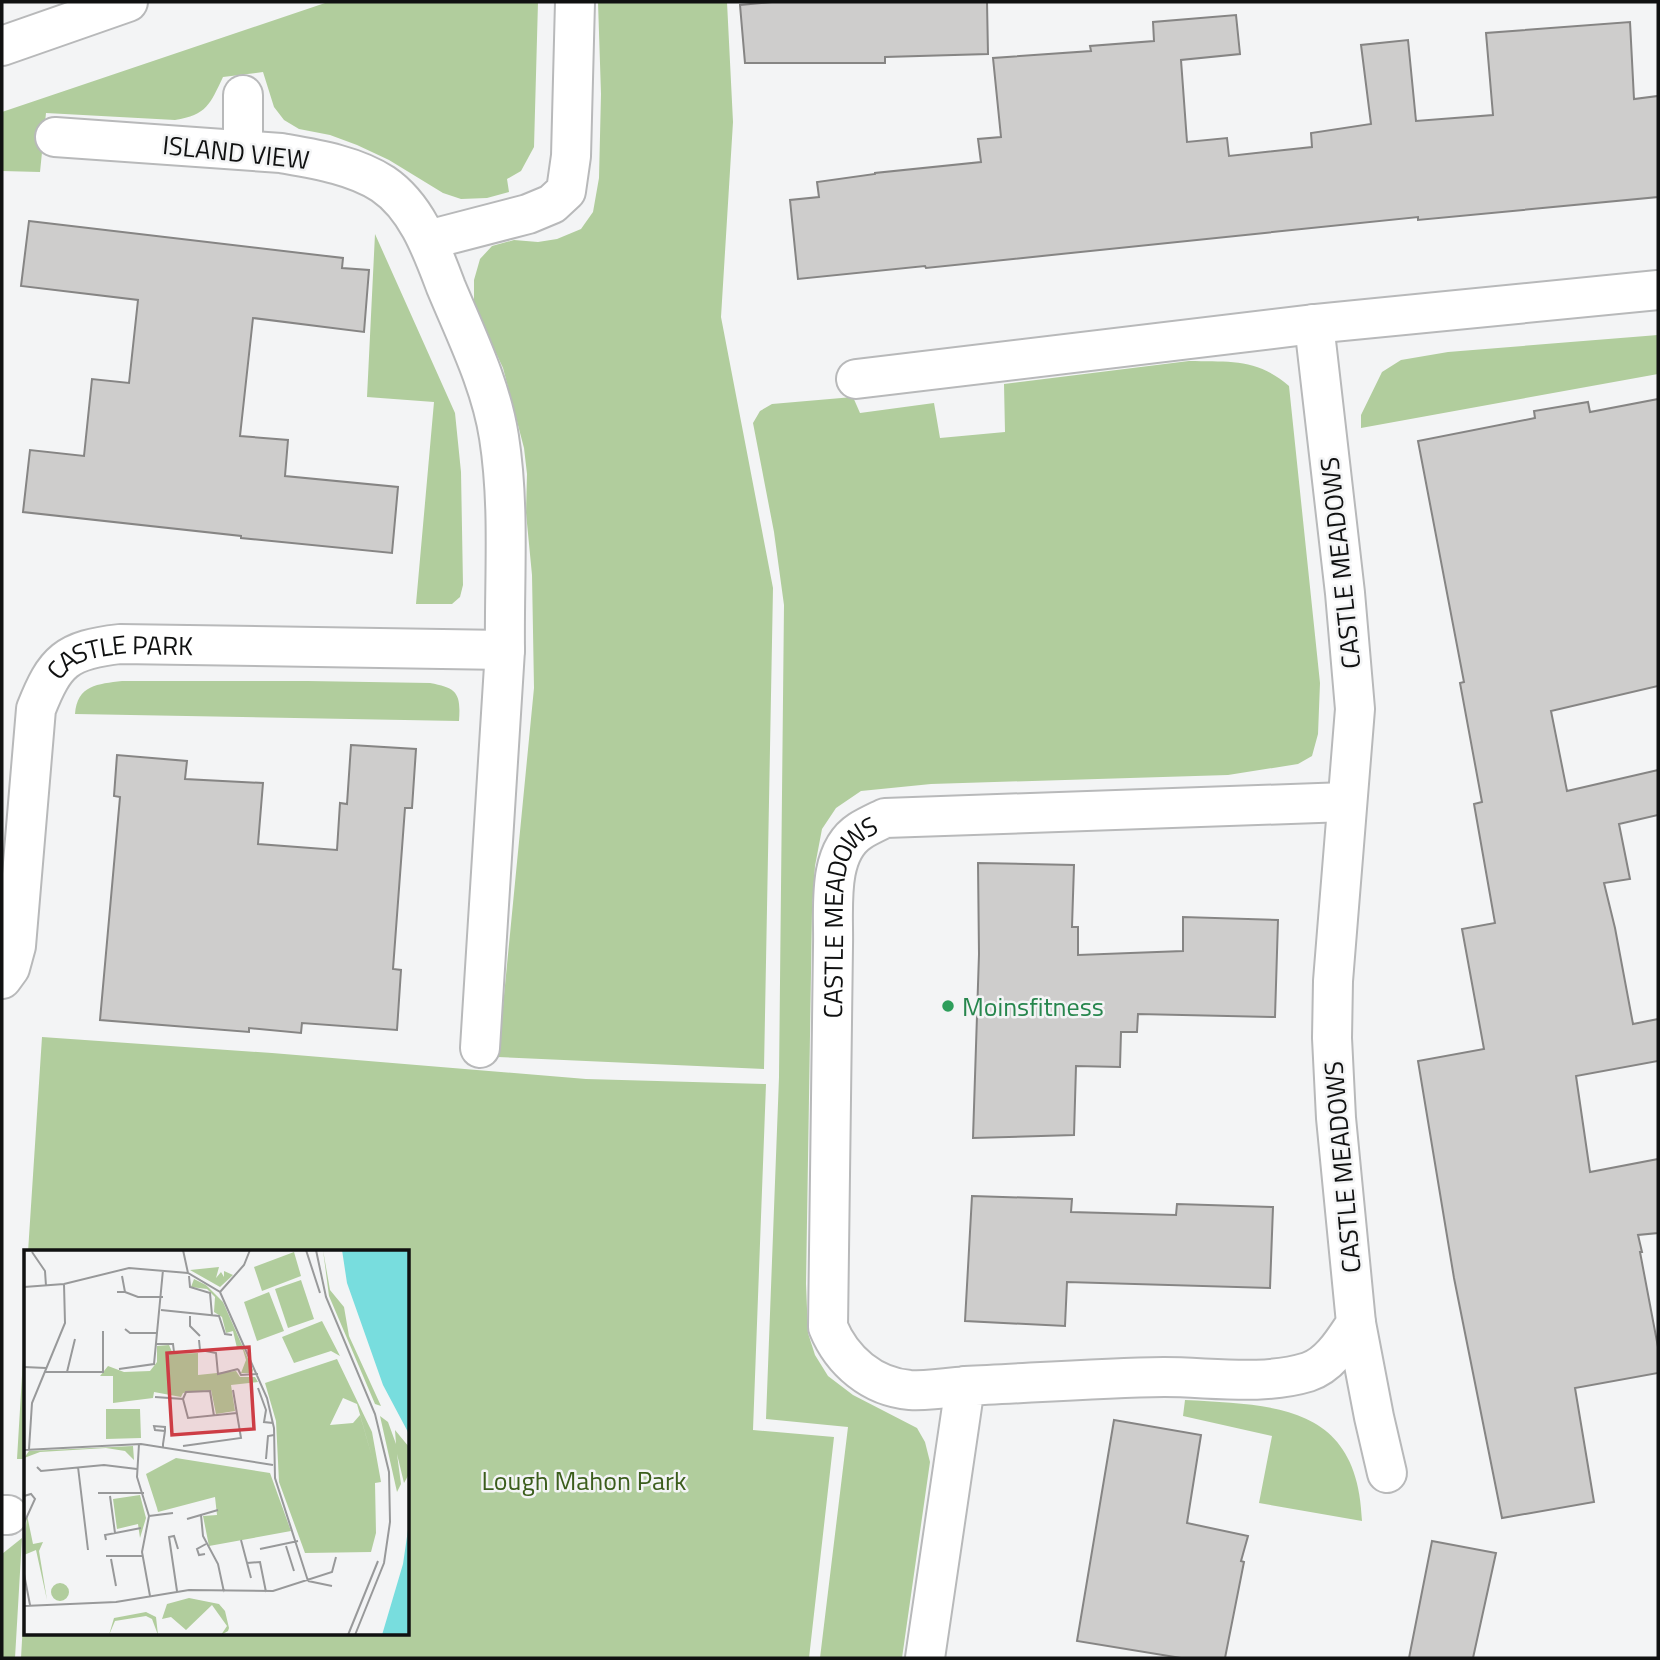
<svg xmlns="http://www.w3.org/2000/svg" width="1660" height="1660" font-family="'Titillium Web',sans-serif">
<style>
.green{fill:#b1cd9d}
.building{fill:#cecdcc;stroke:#868584;stroke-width:2}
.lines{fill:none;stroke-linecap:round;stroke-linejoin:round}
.street-casing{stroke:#b8b9ba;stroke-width:42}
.secondary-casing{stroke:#b8b9ba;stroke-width:42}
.street{stroke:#fff;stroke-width:38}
.secondary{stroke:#fff;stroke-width:38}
.leisure-dot{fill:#2e9e5b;stroke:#f3f4f5;stroke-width:2.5}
.labels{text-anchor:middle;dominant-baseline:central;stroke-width:5;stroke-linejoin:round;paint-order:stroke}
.street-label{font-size:26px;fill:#101111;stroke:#f3f4f5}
.leisure-label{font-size:26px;fill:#27864d;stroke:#f3f4f5;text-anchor:start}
.park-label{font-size:26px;fill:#3b5d1c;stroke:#f3f4f5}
.inset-road{fill:none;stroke:#98999a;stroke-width:2}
.view{fill:#cd3d45;fill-opacity:0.15;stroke:#cd3d45;stroke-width:3.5}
.inset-edge{fill:none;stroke:#101111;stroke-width:3.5}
</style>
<rect width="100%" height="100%" fill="#f3f4f5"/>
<path class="green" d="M 328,2 L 538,2 L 534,147 L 521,171 L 507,179 L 509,192 L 487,198 L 461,199 L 443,193 L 389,160 L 357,145 L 330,135 L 299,129 L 284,120 L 274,107 L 263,72 L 223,77 C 210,104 207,115 175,120 L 46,113 L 40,172 L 2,171 L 2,112 Z
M 598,2 L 727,2 L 733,122 L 721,317 L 773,588 L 764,1069 L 498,1057 L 534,688 L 532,575 L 526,513 L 527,474 L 524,448 L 503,368 L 474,306 L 474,280 L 480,259 L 492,246 L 514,240 L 538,242 L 557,239 L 581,229 L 593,212 L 599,178 L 601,94 Z
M 375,234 L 455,413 L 461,472 L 463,585 L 460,597 L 452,604 L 416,604 L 434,402 L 367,397 Z
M 1658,335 L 1658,374 L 1361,428 L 1361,415 L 1382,372 L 1401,360 L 1448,352 Z
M 1189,361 C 1229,362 1257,358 1289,386 L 1320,683 L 1318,734 L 1312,756 L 1298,764 L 1228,775 L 931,784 L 861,791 L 836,808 L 822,829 L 815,866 L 812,911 L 806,1284 L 808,1333 L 815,1355 L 828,1376 L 853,1395 L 917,1428 L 925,1442 L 930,1462 L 902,1658 L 820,1658 L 848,1427 L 766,1419 L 779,1077 L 784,605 L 774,532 L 753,423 L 760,411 L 772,404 L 853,397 L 860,413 L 934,403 L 940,438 L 1005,432 L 1004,384 Z
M 122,681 L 308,681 L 430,683 C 457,688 461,693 459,721 L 75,714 C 77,685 98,684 122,681 Z
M 42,1037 L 272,1053 L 586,1079 L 766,1084 L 753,1430 L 834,1437 L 809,1658 L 21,1658 L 26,1570 L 26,1634 L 408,1634 L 408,1252 L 28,1252 Z
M 26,1309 L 26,1459 L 17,1459 Z
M 1185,1400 C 1277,1405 1358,1405 1362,1521 L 1259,1503 L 1272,1436 L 1183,1416 Z
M 22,1538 L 15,1658 L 2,1658 L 2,1554 Z"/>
<path class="building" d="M 772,2 L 987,2 L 988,54 L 885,57 L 885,63 L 745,63 L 740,5 Z
M 1236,15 L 1240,54 L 1181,60 L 1187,142 L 1227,138 L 1229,156 L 1312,147 L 1311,133 L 1371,124 L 1361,45 L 1408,40 L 1416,121 L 1493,115 L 1486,33 L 1630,22 L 1634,99 L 1658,96 L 1658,197 L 1418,220 L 1418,217 L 926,268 L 925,266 L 798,279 L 790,200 L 819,197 L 817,182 L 875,174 L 875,173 L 981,162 L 978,139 L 1001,137 L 993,58 L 1091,51 L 1090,46 L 1154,41 L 1153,22 Z
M 29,221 L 343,258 L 342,268 L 369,270 L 364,332 L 253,318 L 240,436 L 288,440 L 285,476 L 398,487 L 392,553 L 241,538 L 241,536 L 23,512 L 30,450 L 84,456 L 92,379 L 129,383 L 138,300 L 21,286 Z
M 1658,399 L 1658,686 L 1551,711 L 1567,791 L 1658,770 L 1658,815 L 1619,824 L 1630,879 L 1604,883 L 1615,928 L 1633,1024 L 1658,1019 L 1658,1061 L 1576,1076 L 1590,1172 L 1658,1159 L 1658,1233 L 1638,1235 L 1642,1252 L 1640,1252 L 1658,1347 L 1658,1373 L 1575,1388 L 1594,1502 L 1502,1518 L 1454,1278 L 1418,1061 L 1484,1049 L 1462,929 L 1495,923 L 1474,804 L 1482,802 L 1460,683 L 1464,682 L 1418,441 L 1535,418 L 1534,411 L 1588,402 L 1590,412 Z
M 351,745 L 416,749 L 412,808 L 405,808 L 393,969 L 401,970 L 397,1030 L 302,1023 L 301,1033 L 249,1028 L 249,1032 L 100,1020 L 120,797 L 114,796 L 117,755 L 187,761 L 185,779 L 263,783 L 258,844 L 337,850 L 340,803 L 347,804 Z
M 978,863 L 1074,865 L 1072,927 L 1078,927 L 1078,955 L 1183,951 L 1183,917 L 1278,920 L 1275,1017 L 1138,1014 L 1137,1032 L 1121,1032 L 1120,1067 L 1076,1066 L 1074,1135 L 973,1138 L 979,954 Z
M 972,1196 L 1072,1199 L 1071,1212 L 1176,1215 L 1177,1204 L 1273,1207 L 1270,1288 L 1067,1282 L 1065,1326 L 965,1321 Z
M 1114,1420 L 1201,1435 L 1187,1523 L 1248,1536 L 1241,1561 L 1244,1562 L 1225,1658 L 1181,1658 L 1077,1641 Z
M 1432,1541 L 1496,1553 L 1473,1658 L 1409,1658 Z"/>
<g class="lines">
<defs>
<g id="street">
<path d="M 243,150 L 243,95"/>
<path d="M 428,240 L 528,214 L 552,204 L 566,191 L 571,156 L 575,2"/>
<path d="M 856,379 L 1314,324 L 1658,290"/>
<path id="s1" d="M 2,979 L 10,968 L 16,946 L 36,709 C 55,661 66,650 120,644 L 505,650 C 504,580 510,507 499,437 C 491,385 466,335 446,287 C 432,250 417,207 383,184 C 354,165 315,159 281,153 L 55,137"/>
<path d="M 480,1048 L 505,650"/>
<path d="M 1356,1323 L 1374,1417 L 1387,1473"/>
<path id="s2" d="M 965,1386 C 948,1388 928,1391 910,1390 C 872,1387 842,1361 828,1327 L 833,946 C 834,910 826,853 860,831 C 868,826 877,822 885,818 L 1346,802"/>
<path d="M 2,1515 L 8,1515"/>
<path d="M 925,1658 L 965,1386 C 1031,1383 1098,1378 1164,1377 C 1211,1377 1262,1386 1308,1372 C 1330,1365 1344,1341 1356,1323 L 1336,1118 L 1332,1038 L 1333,981 L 1355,709 L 1345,593 L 1314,324"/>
</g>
<path id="secondary" d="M 2,46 L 128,2"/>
</defs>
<use href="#street" class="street-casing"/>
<use href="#secondary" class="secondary-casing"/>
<use href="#street" class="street"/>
<use href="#secondary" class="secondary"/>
</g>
<circle class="leisure-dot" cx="948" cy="1006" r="7"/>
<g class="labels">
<g class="street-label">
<text transform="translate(236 152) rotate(6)">ISLAND VIEW</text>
<text transform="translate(1340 563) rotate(-96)">CASTLE MEADOWS</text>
<text stroke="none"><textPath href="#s1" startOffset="387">CASTLE PARK</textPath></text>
<text stroke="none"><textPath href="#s2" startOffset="579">CASTLE MEADOWS</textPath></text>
<text transform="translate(1342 1167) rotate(-95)">CASTLE MEADOWS</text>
</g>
<g class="leisure-label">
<text x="962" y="1006">Moinsfitness</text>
</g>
<g class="park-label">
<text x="584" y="1480">Lough Mahon Park</text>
</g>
</g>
<g transform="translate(24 1250)">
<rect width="385" height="385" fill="#f3f4f5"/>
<path d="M 299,0 L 306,40 L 320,57 L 325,86 L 357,156 L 351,154 L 305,46 ZM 270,2 L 277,26 L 238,41 L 230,17 ZM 195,17 L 192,28 L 197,22 L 200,27 L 200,21 L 209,25 L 196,37 L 166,20 ZM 170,29 L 182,35 L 199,52 L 229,120 L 228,123 L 217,123 L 222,110 L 219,100 L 213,98 L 209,81 L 202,83 L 198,67 L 190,62 L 191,47 L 183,39 L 167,37 ZM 277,30 L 290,69 L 264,78 L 251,39 ZM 245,42 L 260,81 L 233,91 L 220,52 ZM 298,71 L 316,106 L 307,101 L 270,113 L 258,87 ZM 145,95 L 149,104 L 174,103 L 174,125 L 212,121 L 216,127 L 231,127 L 234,132 L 207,135 L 211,161 L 192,164 L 187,140 L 159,143 L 157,147 L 130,142 L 129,148 L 89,153 L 89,126 L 76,126 L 84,116 L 100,122 L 126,121 L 133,112 L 133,96 ZM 313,109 L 348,182 L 357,232 L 351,233 L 352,283 L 347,302 L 281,303 L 255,232 L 252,171 L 241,133 ZM 319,148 L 333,154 L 350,214 L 336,165 L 329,173 L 306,175 ZM 82,159 L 116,159 L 117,188 L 82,189 ZM 356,166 L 364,172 L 372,194 L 371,180 L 385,197 L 385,224 L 380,233 L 373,204 L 377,234 L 373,242 ZM 109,196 L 110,210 L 101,201 L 82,198 L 16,202 L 0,208 L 5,201 ZM 152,208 L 246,223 L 267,281 L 185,296 L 179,266 L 193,265 L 191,247 L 134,262 L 133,258 L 122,224 ZM 116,245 L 122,268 L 116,288 L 114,274 L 93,279 L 89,249 ZM 3,265 L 9,294 L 19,292 L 15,301 L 23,350 L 12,300 L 0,305 ZM27 342a9 9 0 1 1 18 0a9 9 0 1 1-18 0ZM 165,348 L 195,354 L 201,361 L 205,378 L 204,381 L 197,385 L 203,376 L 188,355 L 162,380 L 147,367 L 138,369 L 143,354 ZM 122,362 L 132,367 L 134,385 L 128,369 L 122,366 L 91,371 L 85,385 L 90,368 Z" fill="#b1cd9d" fill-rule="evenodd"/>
<path d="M 318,0 L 385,0 L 385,184 L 359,135 L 323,33 ZM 385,273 L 385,385 L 358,385 L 379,314 Z" fill="#78ddde"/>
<path class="inset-road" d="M 159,0 L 164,23M 282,0 L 296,43M 292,0 L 302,47 L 351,164 L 365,222 L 366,272 L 360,313 L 331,385M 8,2 L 21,21 L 22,36M 165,26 L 166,37 L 186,43 L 188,65M 0,37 L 40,34 L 105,18 L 164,23 L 196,42 L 243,148 L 250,178 L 251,228 L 284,331M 93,42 L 101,42 L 98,26M 101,42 L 114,47 L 139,47M 196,42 L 220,15 L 226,0M 137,60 L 195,66 L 201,84 L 208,85M 166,66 L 166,76 L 176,86M 101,79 L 106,83 L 133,83M 175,90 L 176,100 L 192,103 L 194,124 L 214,119M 131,94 L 149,94 L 150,102M 0,117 L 22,118M 95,119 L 130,114 L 139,20M 214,119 L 217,125 L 234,124M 20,122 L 79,122 L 79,81M 43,122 L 51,89M 234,138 L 242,160 L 240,172 L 249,173M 131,147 L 159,149 L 164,168 L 213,163M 159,149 L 162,142 L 186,141 L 190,166M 115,194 L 113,227 L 125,266 L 118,302 L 126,346M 159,196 L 217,188 L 209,140M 139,197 L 139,194 L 141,181 L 141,177 L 130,176 L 131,180 L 141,181M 5,199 L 8,153 L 41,73 L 40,34M 0,200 L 117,194 L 249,215M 242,209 L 244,186 L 250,185M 13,217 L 17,221 L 80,215 L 113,219M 54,217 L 64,300M 74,243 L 120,243M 0,246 L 7,244 L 11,249 L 0,273M 86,246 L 91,283M 177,265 L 179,286 L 194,314 L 200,342M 125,266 L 149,263M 163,269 L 194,260M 82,290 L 81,285 L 117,278M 217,290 L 227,328M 262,296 L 270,321M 236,299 L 274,291M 181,304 L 175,305 L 173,299 L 182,294M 82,306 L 118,306M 87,309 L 92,336M 223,313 L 236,312 L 242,342M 0,324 L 6,355M 284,331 L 308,336M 153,341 L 145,287 L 150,286 L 154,299M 0,356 L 92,352 L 165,340 L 249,341 L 308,322 L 312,307M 324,385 L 354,311"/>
<path class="view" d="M 225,97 L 230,179 L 148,185 L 143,103 Z"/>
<rect width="385" height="385" class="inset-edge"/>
</g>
<rect width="1660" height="1660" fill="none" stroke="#101111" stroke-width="7"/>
</svg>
